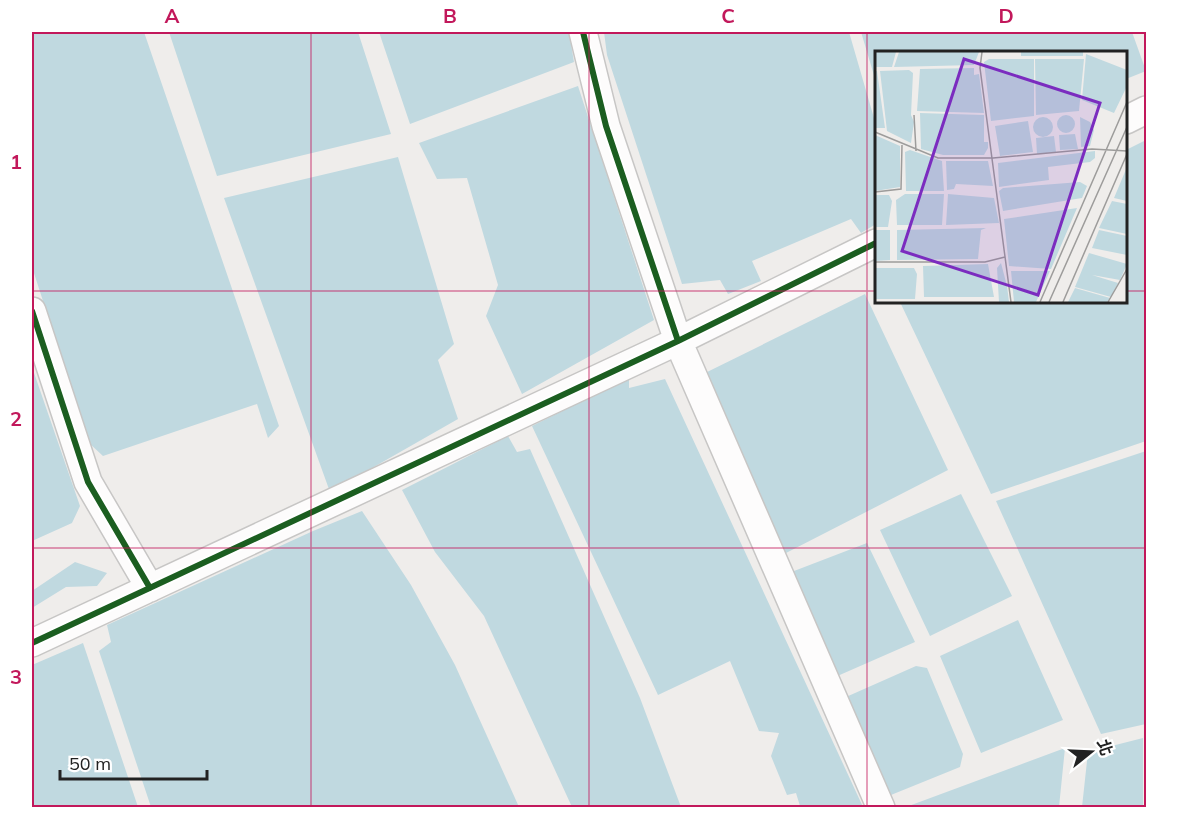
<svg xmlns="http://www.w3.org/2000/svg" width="1178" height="839" font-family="Mulish,'Noto Sans TC',sans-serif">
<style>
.water{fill:#c0d9e0}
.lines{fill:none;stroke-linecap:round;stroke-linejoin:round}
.minor-casing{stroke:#c7c6c5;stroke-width:30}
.minor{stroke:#fdfcfc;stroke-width:27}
.cycleway-casing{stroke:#fff;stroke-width:10}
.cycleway{stroke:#1b5e20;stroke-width:6}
.grid{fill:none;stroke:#c2185b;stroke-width:1.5;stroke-opacity:0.55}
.inset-road{fill:none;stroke:#9d9c9b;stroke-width:1.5}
.view{fill:#7b2cbf;fill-opacity:0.15;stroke:#7b2cbf;stroke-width:3}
.inset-edge{fill:none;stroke:#222;stroke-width:3}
.neatline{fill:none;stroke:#c2185b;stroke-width:2}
.grid-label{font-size:20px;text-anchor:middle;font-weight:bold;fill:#c2185b}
</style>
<rect width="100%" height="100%" fill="#efedeb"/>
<path class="water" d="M 32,32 L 144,32 L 279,426 L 268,438 L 257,404 L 103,456 L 89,443 L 32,267 Z
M 169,32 L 358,32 L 391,134 L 217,176 Z
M 379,32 L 569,32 L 574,62 L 410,124 Z
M 604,32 L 849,32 L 876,125 L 876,224 L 861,233 L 851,219 L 752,261 L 761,281 L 728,294 L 720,280 L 682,284 L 607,55 Z
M 861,32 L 1132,32 L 1146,71 L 1126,79 L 1126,52 L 876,52 L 876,82 Z
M 578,86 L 654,320 L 522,394 L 486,316 L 498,285 L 467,178 L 437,179 L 419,143 Z
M 1146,140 L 1146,441 L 991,494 L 900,302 L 1126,302 L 1126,150 Z
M 398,157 L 454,344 L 438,360 L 458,419 L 330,492 L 224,198 Z
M 865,294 L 948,470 L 786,553 L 774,547 L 701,375 Z
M 32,367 L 80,506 L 72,523 L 32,541 Z
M 629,378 L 629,388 L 665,379 L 863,807 L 799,807 L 800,806 L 796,793 L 787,795 L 771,756 L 779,733 L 759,731 L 730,661 L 658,695 L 532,426 Z
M 508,436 L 517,452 L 530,449 L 640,698 L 681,807 L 572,807 L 484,616 L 435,552 L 402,490 Z
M 1146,451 L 1146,724 L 1101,734 L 996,501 Z
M 961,494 L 1012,596 L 930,636 L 880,530 Z
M 362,511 L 411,585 L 455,665 L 519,807 L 151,807 L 99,651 L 111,642 L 107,625 L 313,531 Z
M 867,543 L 915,642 L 826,681 L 781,576 Z
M 75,562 L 107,573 L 97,586 L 66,587 L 32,608 L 32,591 Z
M 1018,620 L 1063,720 L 981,753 L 940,656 Z
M 83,643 L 138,807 L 32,807 L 32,665 Z
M 916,666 L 927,668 L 963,754 L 960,767 L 886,797 L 846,697 Z
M 1143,738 L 1143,805 L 1141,807 L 1082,807 L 1088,752 Z
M 1065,748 L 1059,807 L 906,807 Z"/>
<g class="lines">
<defs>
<path id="minor" d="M 583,32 L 606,126 L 678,341 L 881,808
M 1126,120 L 1146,110
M 32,311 L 88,482 L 150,588
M 32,643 L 678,341 L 876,243"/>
</defs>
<use href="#minor" class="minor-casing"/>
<use href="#minor" class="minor"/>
<defs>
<path id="cycleway" d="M 583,32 L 606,126 L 678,341
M 32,311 L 88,482 L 150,588
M 32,643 L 678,341 L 876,243"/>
</defs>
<use href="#cycleway" class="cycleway-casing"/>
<use href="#cycleway" class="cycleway"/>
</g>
<path class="grid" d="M 311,32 L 311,808M 589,32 L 589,808M 867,32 L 867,808M 32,291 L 876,291M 1126,291 L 1146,291M 32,548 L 1146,548"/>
<g transform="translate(875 51)">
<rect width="252" height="252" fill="#efedeb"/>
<path d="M 0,1 L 21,1 L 17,16 L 0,16 ZM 24,1 L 104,1 L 99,14 L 19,16 ZM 146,1 L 208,1 L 208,5 L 146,5 ZM 211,3 L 252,19 L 252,35 L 239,62 L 207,49 ZM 114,8 L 159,8 L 159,65 L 116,70 L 109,11 ZM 160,8 L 209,8 L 204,60 L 161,64 ZM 99,17 L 99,24 L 104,23 L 109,62 L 42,60 L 45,18 ZM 34,19 L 38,22 L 36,64 L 39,71 L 36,92 L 12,80 L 5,20 ZM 0,20 L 2,20 L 10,77 L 0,77 ZM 45,62 L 109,64 L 109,91 L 113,91 L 113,97 L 109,104 L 68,104 L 46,98 ZM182 73a9 9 0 1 1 18 0a9 9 0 1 1-18 0ZM 205,66 L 215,71 L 219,79 L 215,95 L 206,96 ZM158 76a10 10 0 1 1 20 0a10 10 0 1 1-20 0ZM 153,70 L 158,101 L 125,105 L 120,75 ZM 200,83 L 203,98 L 185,99 L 184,84 ZM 0,84 L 25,95 L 25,136 L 0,140 ZM 179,85 L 181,101 L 162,103 L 161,87 ZM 35,99 L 67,110 L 69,140 L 31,140 L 30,101 ZM 220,100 L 220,107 L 215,111 L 173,116 L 174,129 L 124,136 L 123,112 ZM 71,110 L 113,110 L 118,135 L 81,133 L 79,138 L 72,139 ZM 252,116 L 252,150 L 239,147 ZM 205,131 L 212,135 L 207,147 L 128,160 L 124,140 L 128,137 ZM 30,143 L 69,143 L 67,174 L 22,174 L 21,149 ZM 73,143 L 119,147 L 124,172 L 71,174 ZM 0,144 L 14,144 L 17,150 L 13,176 L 0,176 ZM 237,150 L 252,153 L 252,183 L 224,177 ZM 202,157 L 176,218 L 134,215 L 129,168 ZM 111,177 L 106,179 L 103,208 L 22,209 L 22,179 ZM 0,179 L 15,179 L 15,209 L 0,210 ZM 224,179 L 252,185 L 252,204 L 217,197 ZM 214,202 L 252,213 L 245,229 L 217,224 L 243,232 L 236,246 L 200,236 ZM 126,212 L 132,235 L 134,251 L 124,251 L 122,217 ZM 113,213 L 119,246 L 49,246 L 48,215 ZM 0,217 L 39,217 L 42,223 L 40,248 L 0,248 ZM 136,220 L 175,220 L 161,251 L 139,251 ZM 200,237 L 235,247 L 232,251 L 193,251 Z" fill="#c0d9e0"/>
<path class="inset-road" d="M 107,1 L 105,17 L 136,251M 39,64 L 41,100M 0,81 L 63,107 L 118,107 L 217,98 L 252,100M 0,141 L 26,138 L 27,94M 0,211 L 110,211 L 130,206M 165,251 L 252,51M 174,251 L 252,76M 188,251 L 252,103M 233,251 L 252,218"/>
<path class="view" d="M 89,8 L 225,52 L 163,244 L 27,200 Z"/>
<rect width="252" height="252" class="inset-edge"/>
</g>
<rect width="1178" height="839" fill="none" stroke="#ffffff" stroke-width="66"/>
<g transform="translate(1091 752) rotate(72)" stroke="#ffffff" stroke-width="4.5" paint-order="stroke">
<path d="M0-4.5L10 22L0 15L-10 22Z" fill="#222222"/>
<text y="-9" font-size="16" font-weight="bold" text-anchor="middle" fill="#222222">北</text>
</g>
<path d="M60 770v9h147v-9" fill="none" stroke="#222222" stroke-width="3"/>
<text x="69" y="770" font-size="18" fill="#222222" stroke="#ffffff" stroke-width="4.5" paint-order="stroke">50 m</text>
<rect x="33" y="33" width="1112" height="773" class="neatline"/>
<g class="grid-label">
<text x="172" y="23">A</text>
<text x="450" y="23">B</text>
<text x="728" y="23">C</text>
<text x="1006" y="23">D</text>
<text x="16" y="169">1</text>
<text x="16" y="426">2</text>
<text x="16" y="684">3</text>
</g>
</svg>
